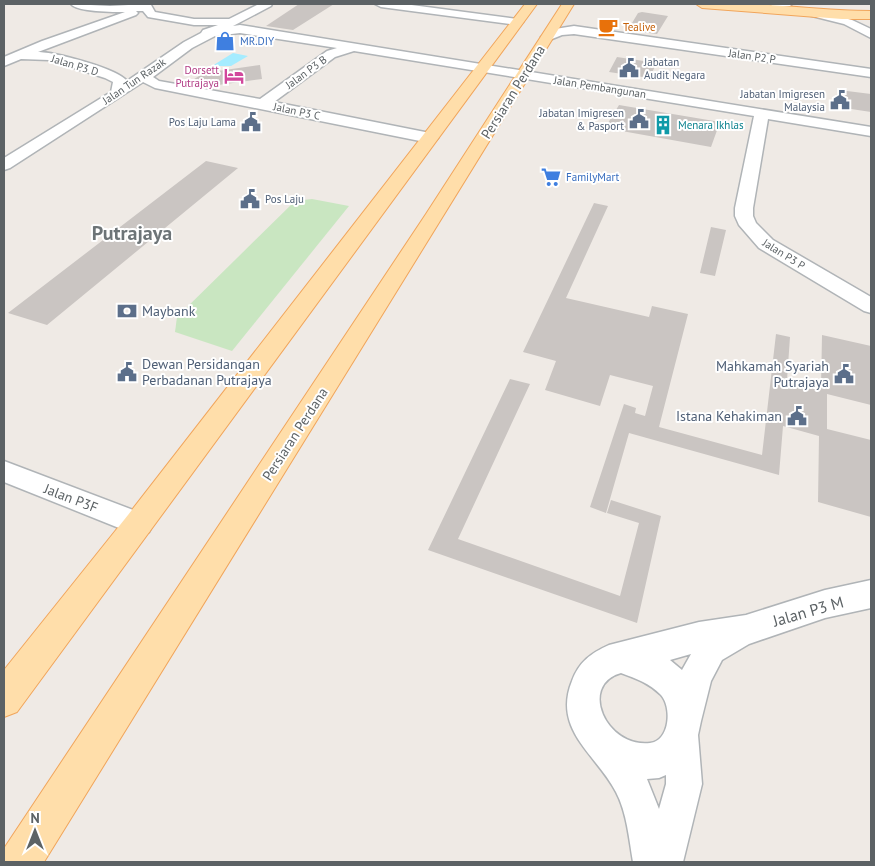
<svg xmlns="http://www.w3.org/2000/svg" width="875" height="866" font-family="'PT Sans',sans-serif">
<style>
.green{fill:#c9e6c1}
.water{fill:#a5ecff}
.building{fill:#cac5c2}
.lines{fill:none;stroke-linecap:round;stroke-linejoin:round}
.minor-casing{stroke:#b0b4b7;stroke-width:3}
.major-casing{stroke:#f1a55b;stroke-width:2}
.minor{fill:#fff;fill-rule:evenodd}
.major{fill:#ffdeaa;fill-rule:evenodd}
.labels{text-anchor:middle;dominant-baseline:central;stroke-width:4;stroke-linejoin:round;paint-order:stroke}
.far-food-label{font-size:11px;fill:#c56008;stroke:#fff;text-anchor:start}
.far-shop-label{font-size:11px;fill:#366cbe;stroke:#fff;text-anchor:start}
.far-street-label{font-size:11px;fill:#5c6265;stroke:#fff}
.far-service-label{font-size:11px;fill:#4e5e75;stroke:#fff;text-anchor:end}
.far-hotel-label{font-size:11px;fill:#b23c85;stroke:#fff;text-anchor:end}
.far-culture-label{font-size:11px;fill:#0d838f;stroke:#fff;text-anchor:start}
.street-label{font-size:14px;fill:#5c6265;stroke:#fff}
.service-label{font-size:14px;fill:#4e5e75;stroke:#fff;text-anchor:start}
.near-street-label{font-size:16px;fill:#5c6265;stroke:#fff}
.far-town-label{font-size:20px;font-weight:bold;fill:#6d7477;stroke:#fff}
</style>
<rect width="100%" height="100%" fill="#efeae5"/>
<path class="green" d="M 312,199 L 349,206 L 232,351 L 175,332 L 177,317 L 295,201 Z"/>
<path class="water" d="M 233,53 L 248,56 L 231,66 L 212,66 Z"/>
<path class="building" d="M 299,4 L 334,4 L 293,30 L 266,26 Z
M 642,12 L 668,16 L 657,34 L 631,31 L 632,29 L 629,28 L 638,13 Z
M 617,57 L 657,63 L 649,78 L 609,72 Z
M 260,65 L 262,79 L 204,87 L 186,84 L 204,73 Z
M 839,90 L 871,94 L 871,112 L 838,107 Z
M 619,105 L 720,122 L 711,147 L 605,128 Z
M 206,161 L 238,168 L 47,325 L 8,313 Z
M 594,203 L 608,206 L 566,298 L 649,317 L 652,306 L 688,314 L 659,427 L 762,455 L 776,334 L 790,337 L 787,380 L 821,388 L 822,335 L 871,346 L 871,405 L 827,394 L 827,429 L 871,440 L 871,517 L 818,502 L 819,436 L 783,426 L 779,475 L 629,433 L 606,513 L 590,507 L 624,404 L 636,408 L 635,413 L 645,416 L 653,386 L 610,375 L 600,406 L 545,390 L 556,361 L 523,352 Z
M 711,227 L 726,230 L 715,276 L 700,273 Z
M 510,379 L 530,384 L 458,539 L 620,596 L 639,523 L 607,513 L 611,500 L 661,516 L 637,623 L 428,550 Z"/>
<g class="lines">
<defs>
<path id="minor" d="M 71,4 L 110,6 L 147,4 L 151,5 L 155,12 L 194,19 L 229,19 L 259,4 L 272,4 L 271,6 L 233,26 L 240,25 L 871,127 L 871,136 L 768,119 L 753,208 L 753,216 L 756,223 L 773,240 L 871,297 L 871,313 L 864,311 L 759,248 L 739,225 L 735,216 L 735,208 L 754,116 L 354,51 L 335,57 L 274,102 L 430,133 L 435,135 L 438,138 L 435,141 L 430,143 L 155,88 L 143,82 L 10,168 L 4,170 L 4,158 L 111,92 L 113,82 L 105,78 L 49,60 L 21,59 L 4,66 L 4,57 L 42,41 L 125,12 C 114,12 77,12 71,4 ZM 136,11 L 143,11 L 148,17 L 194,25 L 218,25 L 203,30 L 201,33 L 184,42 L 127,81 C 117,68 54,52 38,52 L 136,15 L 138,13 ZM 240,33 L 337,48 L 327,51 L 260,99 L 159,81 L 153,77 L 192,48 L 215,36 Z
M 375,4 L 404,4 L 517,19 L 523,22 L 517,25 L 381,7 Z
M 771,4 L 792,4 L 790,6 L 772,7 Z
M 808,9 L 852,20 L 871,29 L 871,38 L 844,24 L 804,14 L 802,12 L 804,10 Z
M 574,26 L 871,69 L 871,77 L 574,34 L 562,35 L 547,41 L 541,37 L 555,29 Z
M 4,461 L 149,516 L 153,524 L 149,532 L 139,536 L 4,482 Z
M 871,580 L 871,608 L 825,618 L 749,644 L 722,660 L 711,681 L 701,721 L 698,735 L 702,784 L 683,862 L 633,862 C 629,839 627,813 616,792 C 597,755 552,730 572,681 C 579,662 591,653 609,645 L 699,622 L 746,615 L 825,590 ZM 691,654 L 682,670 L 670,660 ZM 621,673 C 637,679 649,683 661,695 C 672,707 670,741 650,743 C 606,748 578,685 621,673 ZM 666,775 L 666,784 L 659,809 L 647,779 L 659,778 Z"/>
<path id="major" d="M 525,4 L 537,4 L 17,712 L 4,717 L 4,670 L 128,515 Z
M 562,4 L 574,4 L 44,862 L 4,862 L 5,847 L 426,214 Z
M 696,4 C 754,0 813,11 871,11 L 871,19 L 842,19 L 702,8 Z"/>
</defs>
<use href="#minor" class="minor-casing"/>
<use href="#major" class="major-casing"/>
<use href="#minor" class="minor"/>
<use href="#major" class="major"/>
</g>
<defs>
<symbol id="cafe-bare" viewBox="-9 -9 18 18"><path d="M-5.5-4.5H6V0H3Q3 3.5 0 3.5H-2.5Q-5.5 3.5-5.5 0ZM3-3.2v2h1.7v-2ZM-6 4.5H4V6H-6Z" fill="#e8710a" stroke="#fff" stroke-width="2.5" paint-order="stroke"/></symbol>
<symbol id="shop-bare" viewBox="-9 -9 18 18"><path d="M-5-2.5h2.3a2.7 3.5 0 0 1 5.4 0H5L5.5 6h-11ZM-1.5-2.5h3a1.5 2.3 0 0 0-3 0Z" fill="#3f7fe0" stroke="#fff" stroke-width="2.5" paint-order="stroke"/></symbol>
<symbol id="civic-bare" viewBox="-9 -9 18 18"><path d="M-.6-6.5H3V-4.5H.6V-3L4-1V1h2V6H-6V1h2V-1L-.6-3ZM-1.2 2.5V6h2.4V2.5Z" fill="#5c6f8a" stroke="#fff" stroke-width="2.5" paint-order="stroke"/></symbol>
<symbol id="hotel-bare" viewBox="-9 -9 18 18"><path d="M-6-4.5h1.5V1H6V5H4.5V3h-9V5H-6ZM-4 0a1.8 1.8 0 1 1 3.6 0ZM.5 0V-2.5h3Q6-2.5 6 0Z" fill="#d1479c" stroke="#fff" stroke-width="2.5" paint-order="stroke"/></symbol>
<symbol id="building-bare" viewBox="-9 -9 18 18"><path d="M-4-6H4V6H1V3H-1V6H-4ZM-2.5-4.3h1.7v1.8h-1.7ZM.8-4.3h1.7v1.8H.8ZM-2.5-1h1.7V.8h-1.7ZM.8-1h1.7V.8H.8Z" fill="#0f9aa8" stroke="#fff" stroke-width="2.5" paint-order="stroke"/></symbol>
<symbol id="supermarket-bare" viewBox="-9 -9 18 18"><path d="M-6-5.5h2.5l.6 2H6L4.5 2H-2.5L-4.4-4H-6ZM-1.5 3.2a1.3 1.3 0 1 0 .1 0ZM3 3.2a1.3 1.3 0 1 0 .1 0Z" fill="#3f7fe0" stroke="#fff" stroke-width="2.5" paint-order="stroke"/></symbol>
<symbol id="bank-bare" viewBox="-9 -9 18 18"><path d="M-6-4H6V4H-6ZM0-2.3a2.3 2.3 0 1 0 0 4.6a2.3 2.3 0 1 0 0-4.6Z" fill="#5c6f8a" stroke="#fff" stroke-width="2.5" paint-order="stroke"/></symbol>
</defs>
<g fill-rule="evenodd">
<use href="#cafe-bare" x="594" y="13" width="28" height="28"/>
<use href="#shop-bare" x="211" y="27" width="28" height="28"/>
<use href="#civic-bare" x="615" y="54" width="28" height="28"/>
<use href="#hotel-bare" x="220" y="62" width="28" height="28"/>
<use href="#civic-bare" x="826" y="86" width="28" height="28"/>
<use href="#civic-bare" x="625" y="105" width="28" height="28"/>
<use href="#civic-bare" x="237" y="108" width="28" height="28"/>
<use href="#building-bare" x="649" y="111" width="28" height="28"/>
<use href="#supermarket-bare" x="537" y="163" width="28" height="28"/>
<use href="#civic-bare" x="236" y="185" width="28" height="28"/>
<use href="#bank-bare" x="113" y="297" width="28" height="28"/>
<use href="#civic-bare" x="113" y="358" width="28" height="28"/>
<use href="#civic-bare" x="830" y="360" width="28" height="28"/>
<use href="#civic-bare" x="783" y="402" width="28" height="28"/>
</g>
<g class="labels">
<g class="far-food-label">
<text x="623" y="27">Tealive</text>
</g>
<g class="far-shop-label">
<text x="240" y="41">MR.DIY</text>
<text x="566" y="177">FamilyMart</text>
</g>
<g class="far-street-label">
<text transform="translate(752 56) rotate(8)">Jalan P2 P</text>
<text transform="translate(75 65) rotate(17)">Jalan P3 D</text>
<text transform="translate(306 72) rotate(-36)">Jalan P3 B</text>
<text transform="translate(134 81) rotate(-34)">Jalan Tun Razak</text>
<text transform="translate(600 87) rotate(9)">Jalan Pembangunan</text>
<text transform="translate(297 111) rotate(12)">Jalan P3 C</text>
<text transform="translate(784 254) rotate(32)">Jalan P3 P</text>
</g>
<g class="far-service-label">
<text x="644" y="62" text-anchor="start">Jabatan<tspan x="644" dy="13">Audit Negara</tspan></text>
<text x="825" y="94">Jabatan Imigresen<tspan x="825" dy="13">Malaysia</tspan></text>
<text x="624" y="113">Jabatan Imigresen<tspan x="624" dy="13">&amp; Pasport</tspan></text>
<text x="236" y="122">Pos Laju Lama</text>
<text x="265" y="199" text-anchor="start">Pos Laju</text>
</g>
<g class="far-hotel-label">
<text x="219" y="70">Dorsett<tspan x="219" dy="13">Putrajaya</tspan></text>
</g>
<g class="far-culture-label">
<text x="678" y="125">Menara Ikhlas</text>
</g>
<g class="street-label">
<text transform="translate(513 92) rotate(-58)">Persiaran Perdana</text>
<text transform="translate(295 434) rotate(-57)">Persiaran Perdana</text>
<text transform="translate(71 498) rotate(21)">Jalan P3F</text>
</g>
<g class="service-label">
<text x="142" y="311">Maybank</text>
<text x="142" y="364">Dewan Persidangan<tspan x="142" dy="16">Perbadanan Putrajaya</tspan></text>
<text x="829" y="366" text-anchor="end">Mahkamah Syariah<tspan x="829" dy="16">Putrajaya</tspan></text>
<text x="782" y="416" text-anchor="end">Istana Kehakiman</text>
</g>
<g class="near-street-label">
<text transform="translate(808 611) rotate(-16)">Jalan P3 M</text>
</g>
<g class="far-town-label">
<text x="132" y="233">Putrajaya</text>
</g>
</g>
<rect width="875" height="866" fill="none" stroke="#5c6265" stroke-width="10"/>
<g transform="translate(35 831)" stroke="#ffffff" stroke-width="4" paint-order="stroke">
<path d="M0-4L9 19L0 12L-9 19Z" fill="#5c6265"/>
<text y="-8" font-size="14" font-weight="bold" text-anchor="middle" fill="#5c6265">N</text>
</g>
</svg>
